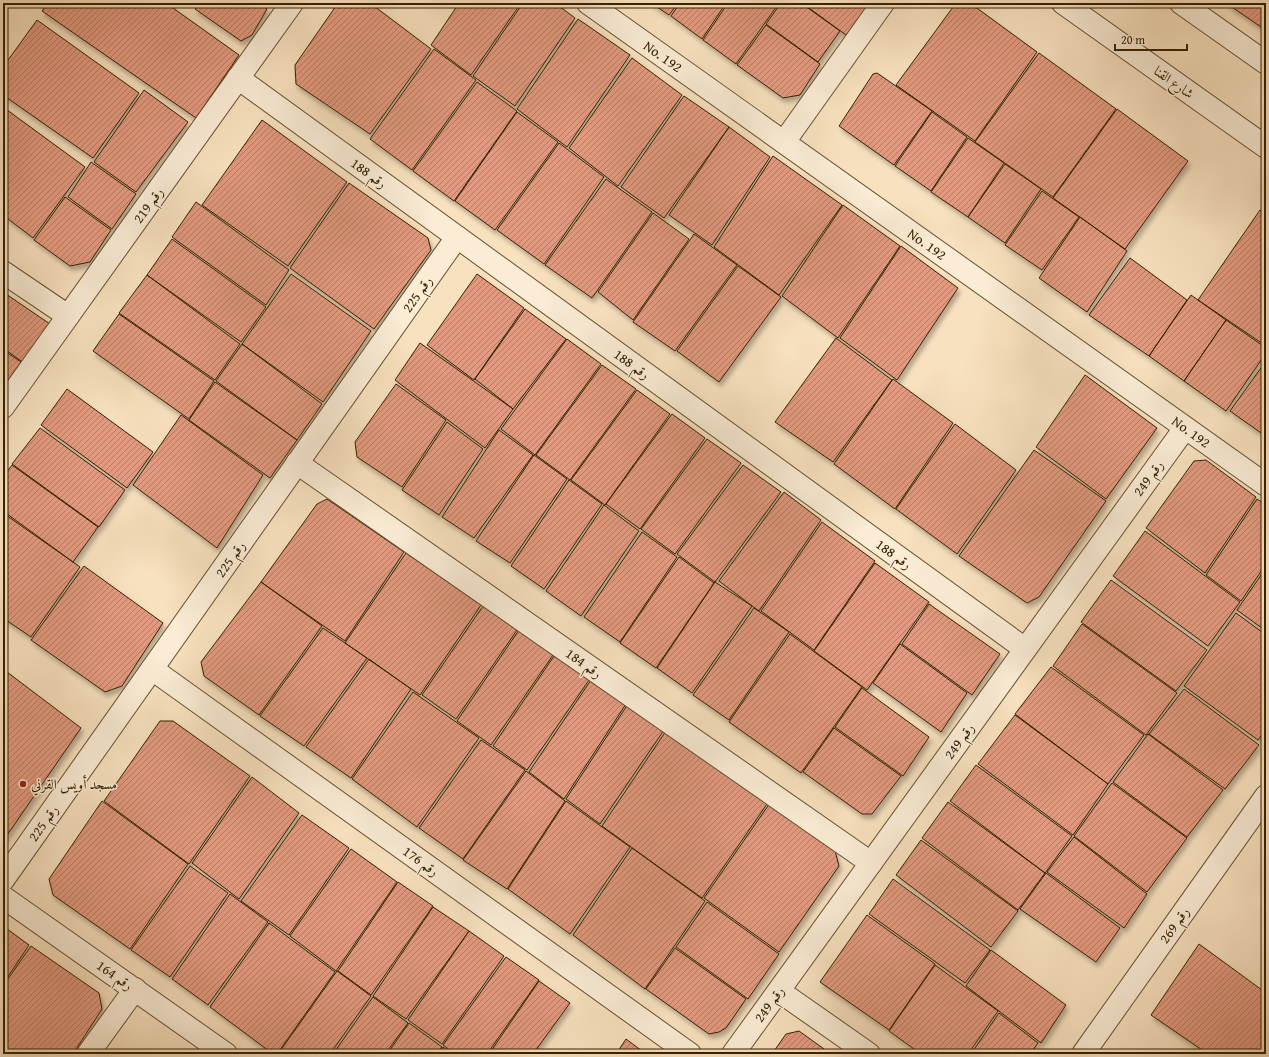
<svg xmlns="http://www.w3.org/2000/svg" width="1269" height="1057" font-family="'Gentium Book Plus',Amiri,serif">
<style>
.building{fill:url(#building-hatch);stroke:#362100;filter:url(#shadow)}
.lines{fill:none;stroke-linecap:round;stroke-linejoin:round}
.minor-casing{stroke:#665130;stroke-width:24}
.minor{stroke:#faecd5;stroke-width:22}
.poi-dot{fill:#8f2418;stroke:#faecd5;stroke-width:1.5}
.labels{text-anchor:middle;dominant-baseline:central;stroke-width:3;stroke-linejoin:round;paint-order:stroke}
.street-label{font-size:14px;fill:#362100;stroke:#faecd5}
.poi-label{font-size:14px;fill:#362100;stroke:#faecd5;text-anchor:start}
</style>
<defs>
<pattern id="building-hatch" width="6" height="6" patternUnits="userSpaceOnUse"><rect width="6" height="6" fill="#e2997f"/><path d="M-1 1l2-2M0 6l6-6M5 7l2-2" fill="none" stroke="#b87c66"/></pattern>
<filter id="shadow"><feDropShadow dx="2.5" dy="4.5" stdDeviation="2" flood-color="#0004"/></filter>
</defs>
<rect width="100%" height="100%" fill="#f8e1bf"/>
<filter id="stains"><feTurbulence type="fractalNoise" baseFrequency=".005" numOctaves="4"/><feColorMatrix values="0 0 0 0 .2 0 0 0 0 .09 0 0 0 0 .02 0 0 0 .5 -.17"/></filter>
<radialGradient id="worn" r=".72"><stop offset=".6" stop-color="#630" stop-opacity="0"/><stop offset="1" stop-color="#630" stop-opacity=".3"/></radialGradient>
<path class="building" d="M 48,3 L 166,3 L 239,55 L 196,118 L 42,11 Z
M 200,3 L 259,3 L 267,9 L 252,35 L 241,41 L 195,9 Z
M 338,3 L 370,3 L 431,49 L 370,134 L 296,84 L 295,65 Z
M 459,3 L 521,3 L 471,75 L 431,45 Z
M 523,3 L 555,3 L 575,18 L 515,106 L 473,76 Z
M 651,3 L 678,3 L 669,15 Z
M 680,3 L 726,3 L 702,39 L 671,16 Z
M 728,3 L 779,3 L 736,64 L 703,40 Z
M 781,3 L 801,3 L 840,31 L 818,62 L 766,24 Z
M 802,3 L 880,3 L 853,40 Z
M 956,3 L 970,3 L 1037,52 L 975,141 L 896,85 Z
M 1226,3 L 1266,3 L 1266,26 L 1264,29 Z
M 578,19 L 630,55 L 567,147 L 517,109 Z
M 37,20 L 139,93 L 93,158 L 3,95 L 3,67 Z
M 766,25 L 820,64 L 800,95 L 783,98 L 737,65 Z
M 434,49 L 476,80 L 412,170 L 370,139 Z
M 1039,53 L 1116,109 L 1053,197 L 975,142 Z
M 632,58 L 682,95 L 618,186 L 569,148 Z
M 877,73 L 932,111 L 894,165 L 839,126 L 873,74 Z
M 477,82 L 517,111 L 454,201 L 413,171 Z
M 144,90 L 188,122 L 136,192 L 94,162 Z
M 684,96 L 729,127 L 664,218 L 621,187 Z
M 3,107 L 85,167 L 33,238 L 3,215 Z
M 1117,109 L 1188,161 L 1125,249 L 1053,198 Z
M 517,112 L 558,142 L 495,230 L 455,201 Z
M 932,112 L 967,137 L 931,191 L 895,166 Z
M 262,120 L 347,182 L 288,266 L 202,205 Z
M 729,127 L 770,157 L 712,245 L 669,215 Z
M 968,138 L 1004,163 L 968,217 L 931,192 Z
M 559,143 L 604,177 L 544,264 L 497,230 Z
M 773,156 L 842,205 L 779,295 L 714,247 Z
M 91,162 L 136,194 L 112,229 L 68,197 Z
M 1005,164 L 1041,189 L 1005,243 L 968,217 Z
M 606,179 L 652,212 L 592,298 L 545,265 Z
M 349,183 L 428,238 L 431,250 L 374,329 L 290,268 Z
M 1042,191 L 1079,217 L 1042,270 L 1005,245 Z
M 65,197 L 111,230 L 90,262 L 70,266 L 34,240 Z
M 196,202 L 289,270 L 266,305 L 172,237 Z
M 843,205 L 900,246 L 838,338 L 782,296 Z
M 1260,210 L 1266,214 L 1266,346 L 1198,300 Z
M 653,213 L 689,239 L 633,320 L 598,292 Z
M 1080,217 L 1127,251 L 1087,312 L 1039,278 Z
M 694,234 L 737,265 L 675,351 L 633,322 Z
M 172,239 L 266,307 L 241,342 L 147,275 Z
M 901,246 L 958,288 L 897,380 L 840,338 Z
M 1130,258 L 1187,300 L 1149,356 L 1089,315 Z
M 738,266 L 781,297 L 719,382 L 677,351 Z
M 291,274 L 371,331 L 323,402 L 242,344 Z
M 477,274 L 524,308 L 474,380 L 427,345 Z
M 147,275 L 240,344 L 215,380 L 119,313 Z
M 3,292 L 50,324 L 24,363 L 3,348 Z
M 1191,295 L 1226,320 L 1184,381 L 1149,356 Z
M 525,309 L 566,339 L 513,409 L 475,379 Z
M 119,314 L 214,381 L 189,419 L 93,351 Z
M 1226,320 L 1266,348 L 1266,353 L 1226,411 L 1184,381 Z
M 836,338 L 892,380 L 833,462 L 775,422 Z
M 567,339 L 601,364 L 535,455 L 501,429 Z
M 420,343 L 513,409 L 485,448 L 395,380 Z
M 242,344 L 322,404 L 297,440 L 216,381 Z
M 3,350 L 21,362 L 3,388 Z
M 1266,361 L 1266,433 L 1264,435 L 1230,411 Z
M 602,365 L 636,389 L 570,480 L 536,455 Z
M 1085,375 L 1157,428 L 1106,499 L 1036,447 Z
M 893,379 L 953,423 L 895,509 L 834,464 Z
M 215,382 L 297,440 L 270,478 L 189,420 Z
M 396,384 L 446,420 L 402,487 L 357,457 L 355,442 Z
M 67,389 L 153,452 L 127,488 L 41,425 Z
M 637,390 L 670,414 L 605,505 L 571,480 Z
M 672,414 L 705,438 L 640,529 L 606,504 Z
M 181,415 L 263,475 L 217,548 L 133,485 Z
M 447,422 L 483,449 L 439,515 L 402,490 Z
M 955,424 L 1016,470 L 957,554 L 896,509 Z
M 40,428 L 125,490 L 99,527 L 12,464 Z
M 499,430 L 533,455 L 474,538 L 442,517 Z
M 707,439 L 741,463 L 675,554 L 641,529 Z
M 1034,450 L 1106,501 L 1039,597 L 1027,603 L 959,556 Z
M 534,455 L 567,479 L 510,563 L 476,541 Z
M 1206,460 L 1256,497 L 1205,573 L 1146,528 L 1194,461 Z
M 12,465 L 98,527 L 73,562 L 3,511 L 3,477 Z
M 743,465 L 781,492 L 715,582 L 677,554 Z
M 569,480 L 602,504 L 544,589 L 511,566 Z
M 784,492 L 821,520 L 759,611 L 719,581 Z
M 327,499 L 404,552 L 345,641 L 261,582 L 317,504 Z
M 1257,499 L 1266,505 L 1266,564 L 1241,601 L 1206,575 Z
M 604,505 L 639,531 L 581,616 L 546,591 Z
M 3,513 L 80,567 L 31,637 L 3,618 Z
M 822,522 L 875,561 L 814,650 L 761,611 Z
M 1145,531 L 1240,602 L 1208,646 L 1113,576 Z
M 642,532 L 677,557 L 620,642 L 584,617 Z
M 406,553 L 481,605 L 420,695 L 345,643 Z
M 679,557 L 714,583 L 656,668 L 620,643 Z
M 875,563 L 929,602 L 867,690 L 814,651 Z
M 84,566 L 163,623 L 122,686 L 105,692 L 31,640 Z
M 1266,568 L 1266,631 L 1237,610 Z
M 1111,580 L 1207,650 L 1176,691 L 1081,622 Z
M 261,582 L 322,626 L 259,715 L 204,676 L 201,662 Z
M 715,582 L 752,606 L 692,693 L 657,668 Z
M 929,604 L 1000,654 L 972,695 L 902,644 Z
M 483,606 L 517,630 L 456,719 L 422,695 Z
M 754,608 L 789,632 L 729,720 L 693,695 Z
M 1236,613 L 1266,635 L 1266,729 L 1258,740 L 1184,686 Z
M 1082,624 L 1177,693 L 1146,735 L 1053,666 Z
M 323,628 L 367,658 L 304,746 L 260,716 Z
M 519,630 L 553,655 L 491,745 L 457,721 Z
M 790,634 L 862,687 L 801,773 L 729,722 Z
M 900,644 L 967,693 L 941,732 L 873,683 Z
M 554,656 L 589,680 L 527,770 L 493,746 Z
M 369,659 L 411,689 L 351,778 L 306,747 Z
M 1051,667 L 1144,735 L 1108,784 L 1015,714 Z
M 3,669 L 81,728 L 3,841 Z
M 591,680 L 626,704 L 564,799 L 529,772 Z
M 862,688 L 929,737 L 903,776 L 835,727 Z
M 1184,689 L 1259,745 L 1225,789 L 1149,734 Z
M 413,692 L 479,738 L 417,827 L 352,779 Z
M 628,704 L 664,730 L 600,824 L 566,799 Z
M 1015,715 L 1108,784 L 1073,835 L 978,764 Z
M 160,721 L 173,721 L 250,776 L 189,864 L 104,801 Z
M 834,728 L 901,776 L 872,814 L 862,814 L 803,772 Z
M 666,731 L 767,804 L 702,898 L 602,826 Z
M 1148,734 L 1223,790 L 1187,837 L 1113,782 Z
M 481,740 L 525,770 L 463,859 L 419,828 Z
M 976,765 L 1072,836 L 1045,873 L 950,801 Z
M 526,771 L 565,801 L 507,889 L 463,860 Z
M 252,777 L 299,813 L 239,899 L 192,863 Z
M 1112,783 L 1187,838 L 1147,892 L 1074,836 Z
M 102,801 L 188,864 L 130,949 L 53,895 L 49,879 Z
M 566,801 L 630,847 L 570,934 L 508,889 Z
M 948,802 L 1045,873 L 1018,910 L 922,838 Z
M 770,803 L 834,847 L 839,866 L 779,952 L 704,898 Z
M 302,815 L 349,848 L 289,935 L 241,901 Z
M 1074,837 L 1147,894 L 1124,928 L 1047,872 Z
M 921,840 L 1018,911 L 991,947 L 896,875 Z
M 632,848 L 705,901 L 645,989 L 573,935 Z
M 351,849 L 397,882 L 336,971 L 290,936 Z
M 190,866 L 228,893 L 170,977 L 131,950 Z
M 1046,873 L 1120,928 L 1096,962 L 1020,909 Z
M 893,879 L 990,950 L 965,983 L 869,914 Z
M 398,882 L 433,906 L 371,995 L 338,971 Z
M 230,894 L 268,922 L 208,1005 L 172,979 Z
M 707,902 L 779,954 L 748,999 L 676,947 Z
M 433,907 L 469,931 L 406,1019 L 373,996 Z
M 867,915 L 935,964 L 889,1030 L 820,982 Z
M 269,923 L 335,972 L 277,1054 L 273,1054 L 210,1007 Z
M 3,926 L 29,945 L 3,984 Z
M 469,931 L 504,956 L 442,1044 L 408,1020 Z
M 1199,944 L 1266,993 L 1266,1044 L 1259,1054 L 1208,1054 L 1151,1015 Z
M 31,946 L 99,993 L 102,1009 L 73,1054 L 3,1054 L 3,986 Z
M 675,948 L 746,999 L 726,1028 L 719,1032 L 709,1034 L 646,989 Z
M 991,950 L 1066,1005 L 1041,1043 L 966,986 Z
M 506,957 L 539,980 L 487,1054 L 455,1054 L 443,1045 Z
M 935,965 L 998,1011 L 968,1054 L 921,1054 L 889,1031 Z
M 337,971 L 371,996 L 330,1054 L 278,1054 Z
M 539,981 L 570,1003 L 533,1054 L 489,1054 Z
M 373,997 L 408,1023 L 385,1054 L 333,1054 Z
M 999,1013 L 1038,1043 L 1030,1054 L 971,1054 Z
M 409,1023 L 442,1047 L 437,1054 L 387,1054 Z
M 799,1031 L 831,1054 L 772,1054 L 786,1034 Z
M 626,1039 L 646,1054 L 616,1054 Z
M 443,1047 L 453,1054 L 439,1054 Z"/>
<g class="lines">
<defs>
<g id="minor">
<path id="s1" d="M 588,3 L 1266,485"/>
<path d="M 1063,3 L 1266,147"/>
<path d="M 1181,3 L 1266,63"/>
<path d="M 238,78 L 1025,649"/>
<path d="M 784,142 L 883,3"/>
<path d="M 3,272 L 68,316"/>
<path d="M 3,407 L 292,3"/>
<path d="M 297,463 L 871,863"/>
<path d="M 152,669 L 690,1054"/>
<path d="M 3,880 L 457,237"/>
<path d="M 3,897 L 226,1054"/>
<path d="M 779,991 L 869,1054"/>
<path d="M 88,1054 L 135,989"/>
<path d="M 733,1054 L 1185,428"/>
<path d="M 1083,1054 L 1266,796"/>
</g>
</defs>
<use href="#minor" class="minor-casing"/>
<use href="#minor" class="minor"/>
</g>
<circle class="poi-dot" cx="23" cy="784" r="4"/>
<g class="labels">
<g class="street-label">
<text stroke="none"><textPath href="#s1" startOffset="92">No. 192</textPath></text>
<text transform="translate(1174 82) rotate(35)">شارع القنا</text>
<text transform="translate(369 173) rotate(36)">رقم 188</text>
<text transform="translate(148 205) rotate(-54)">رقم 219</text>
<text stroke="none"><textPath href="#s1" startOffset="416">No. 192</textPath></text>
<text transform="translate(417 294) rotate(-55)">رقم 225</text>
<text transform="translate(632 364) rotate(36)">رقم 188</text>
<text stroke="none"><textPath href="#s1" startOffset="740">No. 192</textPath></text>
<text transform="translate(1148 478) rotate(-54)">رقم 249</text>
<text transform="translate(894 554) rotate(36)">رقم 188</text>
<text transform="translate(230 559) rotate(-55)">رقم 225</text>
<text transform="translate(584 663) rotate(35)">رقم 184</text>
<text transform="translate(959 741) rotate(-54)">رقم 249</text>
<text transform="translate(43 823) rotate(-55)">رقم 225</text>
<text transform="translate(421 861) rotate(36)">رقم 176</text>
<text transform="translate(1174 925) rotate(-55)">رقم 269</text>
<text transform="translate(115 975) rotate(35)">رقم 164</text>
<text transform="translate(769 1004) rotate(-54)">رقم 249</text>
</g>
<g class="poi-label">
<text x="31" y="784">مسجد أويس القرني</text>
</g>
</g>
<rect width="1269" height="1057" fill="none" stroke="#f8e1bf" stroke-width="16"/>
<rect x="4" y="4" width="1261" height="1049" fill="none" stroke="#362100" stroke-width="2"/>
<rect x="8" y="8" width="1253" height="1041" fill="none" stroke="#362100"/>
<path d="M1115 44v6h72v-6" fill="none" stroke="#362100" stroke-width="2"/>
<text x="1121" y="44" font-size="12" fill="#362100" stroke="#faecd5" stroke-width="3" paint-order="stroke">20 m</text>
<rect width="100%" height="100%" filter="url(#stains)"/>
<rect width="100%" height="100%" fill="url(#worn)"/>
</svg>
